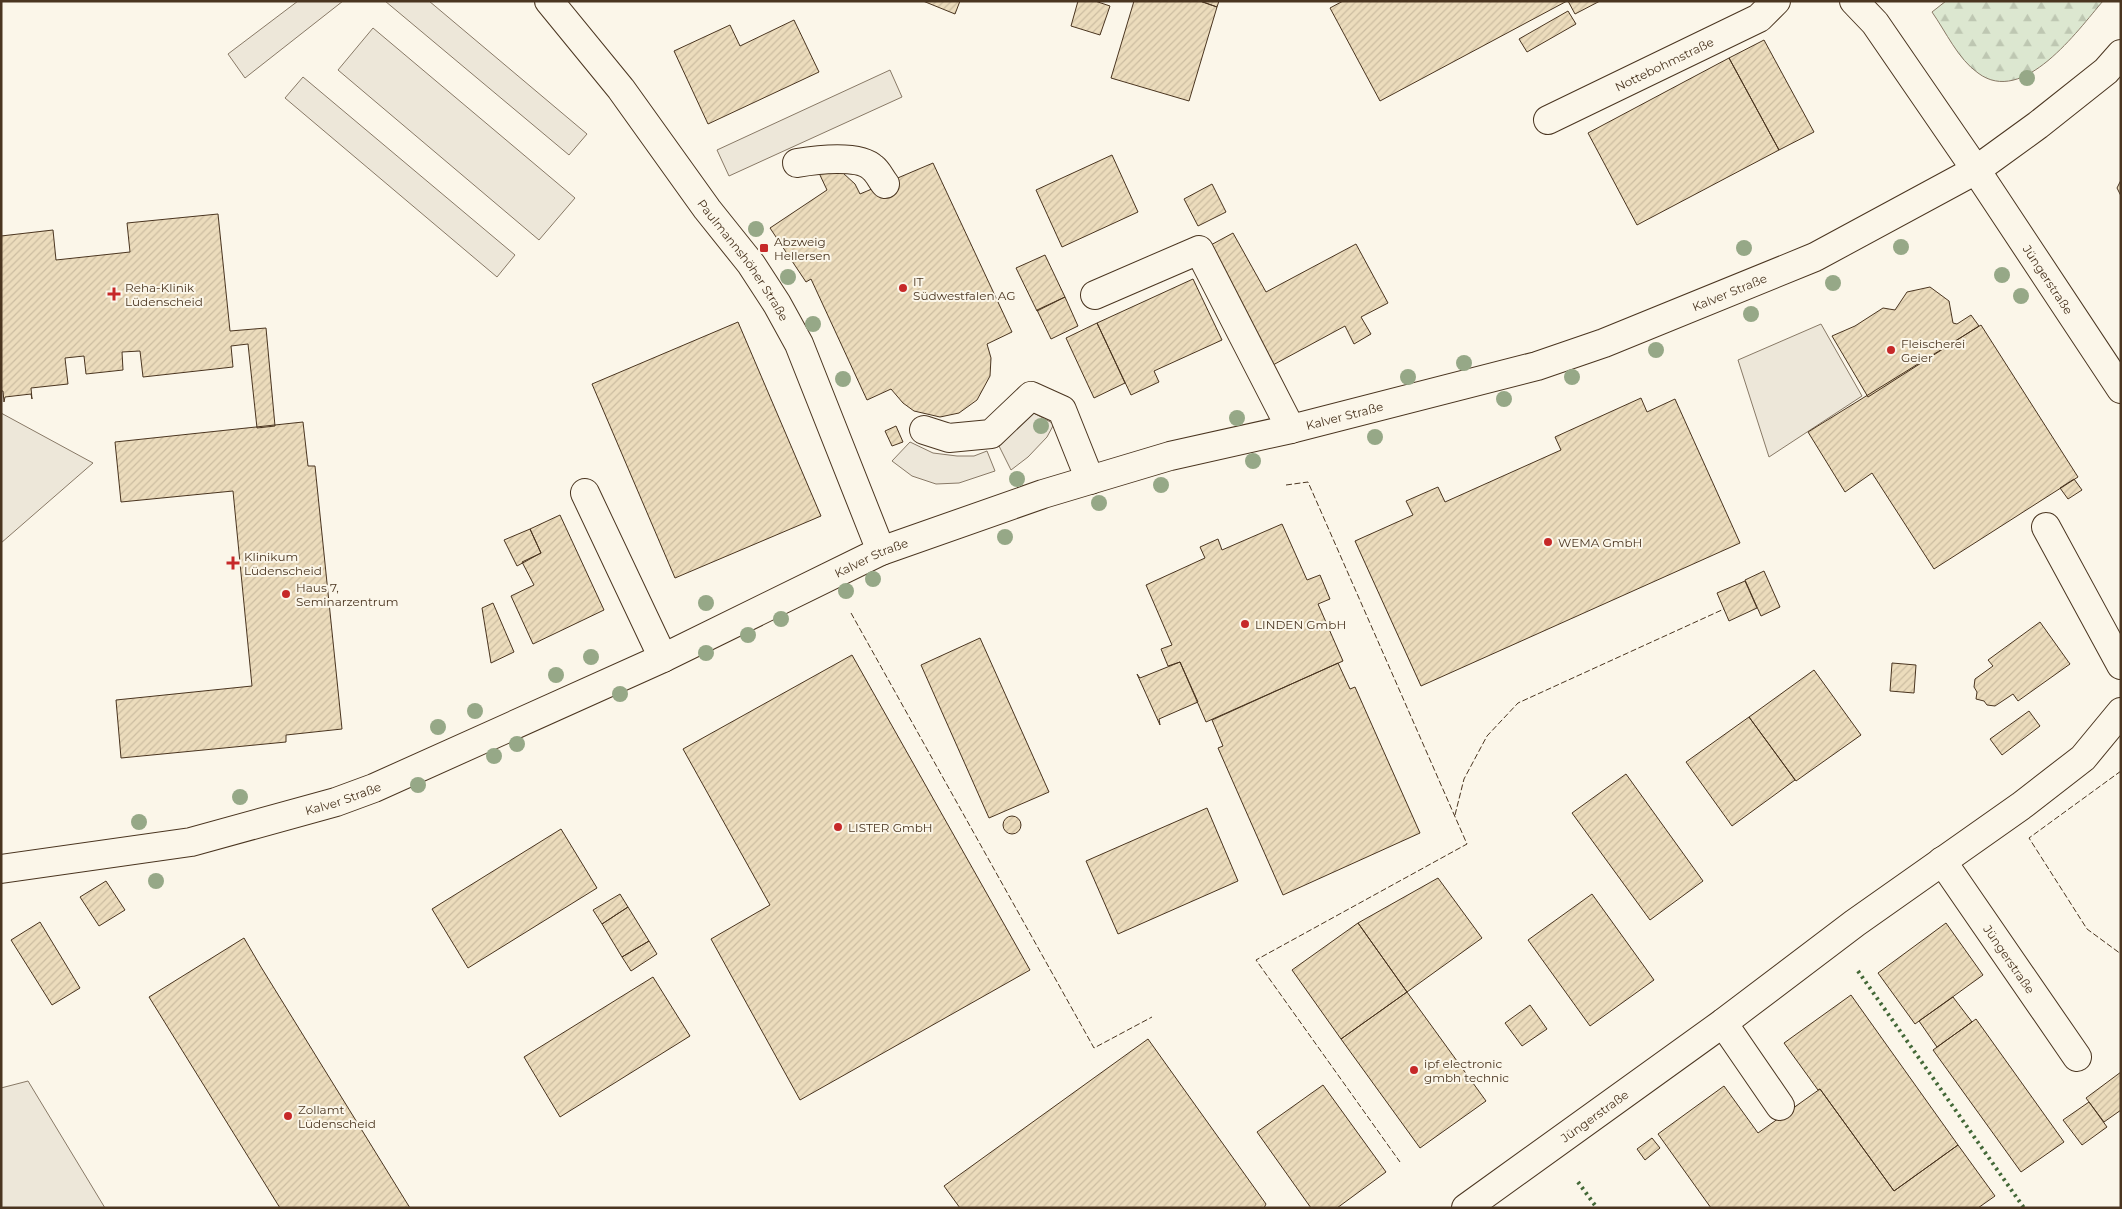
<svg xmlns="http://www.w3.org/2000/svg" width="2122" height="1209" font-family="Montserrat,sans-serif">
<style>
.forest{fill:url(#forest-firs);stroke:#887966}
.parking{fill:#ede7d9;stroke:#887966}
.building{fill:url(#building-hatch);stroke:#4a3520}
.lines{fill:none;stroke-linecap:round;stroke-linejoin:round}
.minor-casing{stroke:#4a3520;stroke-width:30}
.minor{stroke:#fbf6e9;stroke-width:28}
.hedge{stroke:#436837;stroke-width:4;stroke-dasharray:2.5 4;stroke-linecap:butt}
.fence{stroke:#4a3520;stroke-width:1;stroke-dasharray:6 2.5;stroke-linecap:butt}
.tree{fill:#96a887}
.poi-dot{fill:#c62828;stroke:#fbf6e9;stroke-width:2}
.labels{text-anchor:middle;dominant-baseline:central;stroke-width:4;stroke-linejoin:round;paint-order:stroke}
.street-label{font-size:12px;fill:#4a3520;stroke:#fbf6e9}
.poi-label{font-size:12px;fill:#4a3520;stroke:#fbf6e9;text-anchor:start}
</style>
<defs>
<pattern id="forest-firs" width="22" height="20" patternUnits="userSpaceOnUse" patternTransform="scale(1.25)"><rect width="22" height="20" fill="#dce7d0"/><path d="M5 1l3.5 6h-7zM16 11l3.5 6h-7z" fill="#bec7b2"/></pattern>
<pattern id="building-hatch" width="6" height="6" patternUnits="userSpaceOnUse" patternTransform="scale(1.25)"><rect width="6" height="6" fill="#ecdcbc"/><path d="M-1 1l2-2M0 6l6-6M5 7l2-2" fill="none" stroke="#ccbda1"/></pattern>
</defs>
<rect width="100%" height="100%" fill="#fbf6e9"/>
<path class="forest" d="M 1946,1 L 2103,1 C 2078,30 2023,107 1978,73 C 1958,59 1946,32 1932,12 Z"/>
<path class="parking" d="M 298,1 L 343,1 L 245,78 L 228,54 Z
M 385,1 L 429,1 L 587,134 L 569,155 Z
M 373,28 L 575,198 L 539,240 L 338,70 Z
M 890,70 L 902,97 L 729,176 L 717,150 Z
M 303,77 L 515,255 L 497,277 L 285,98 Z
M 1821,324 L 1862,396 L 1769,457 L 1738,360 Z
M 1032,412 L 1054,424 L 1047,437 L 1028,457 L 1011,470 L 999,446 Z
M 1,413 L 93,463 L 1,543 Z
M 910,442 L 933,453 L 957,456 L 974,456 L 987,451 L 995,471 L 959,483 L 936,484 L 912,476 L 892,461 Z
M 28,1081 L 105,1208 L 1,1208 L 1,1088 Z"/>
<path class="building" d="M 923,1 L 960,1 L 955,14 Z
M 1078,1 L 1095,1 L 1110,6 L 1100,35 L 1071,26 Z
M 1134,1 L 1200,1 L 1217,7 L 1189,101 L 1111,78 Z
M 1200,1 L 1219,1 L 1217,7 Z
M 1343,1 L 1567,1 L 1380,101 L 1330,8 Z
M 1568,1 L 1600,1 L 1575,14 Z
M 1568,11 L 1576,24 L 1527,52 L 1519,39 Z
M 794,20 L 819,72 L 708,124 L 674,51 L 730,25 L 740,46 Z
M 1764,40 L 1814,132 L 1779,150 L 1729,58 Z
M 1729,58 L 1779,150 L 1637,225 L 1588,133 Z
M 1112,155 L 1138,212 L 1062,247 L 1036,190 Z
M 933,163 L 1012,332 L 987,344 L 991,358 L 990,376 L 977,400 L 959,413 L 940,417 L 914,411 L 903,403 L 891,389 L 867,400 L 811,279 L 806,282 L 770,228 L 827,190 L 819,173 L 837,171 L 843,173 L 855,184 L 860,194 Z
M 2121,180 L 2121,196 L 2117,188 Z
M 1212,184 L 1226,212 L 1198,226 L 1184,199 Z
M 218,214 L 230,331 L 266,328 L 275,426 L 257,428 L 248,344 L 231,346 L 233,367 L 143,377 L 140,351 L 122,352 L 123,370 L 86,374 L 84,356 L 65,358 L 68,384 L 31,388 L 32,399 L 31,394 L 5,397 L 4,402 L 3,391 L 1,391 L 1,236 L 53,230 L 56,260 L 130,252 L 127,223 Z
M 1233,233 L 1266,292 L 1356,244 L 1388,303 L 1361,317 L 1371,334 L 1354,344 L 1345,326 L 1273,365 L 1209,246 Z
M 1045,255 L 1065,297 L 1037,311 L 1016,268 Z
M 1193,279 L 1222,340 L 1154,371 L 1159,382 L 1131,395 L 1097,323 Z
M 1930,287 L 1949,301 L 1953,323 L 1957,324 L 1971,315 L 1979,326 L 1868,397 L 1832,336 L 1855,326 L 1883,308 L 1895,310 L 1907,292 Z
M 1065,297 L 1078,326 L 1051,339 L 1037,310 Z
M 738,322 L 821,516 L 675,578 L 592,384 Z
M 1097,323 L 1125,383 L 1094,398 L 1066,338 Z
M 1981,325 L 2078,477 L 1934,569 L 1872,473 L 1845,492 L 1808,432 Z
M 1641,398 L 1647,412 L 1675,399 L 1740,543 L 1421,686 L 1355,541 L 1413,515 L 1406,501 L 1438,487 L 1445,502 L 1561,450 L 1555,437 Z
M 303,422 L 308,466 L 315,466 L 342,729 L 286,735 L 286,742 L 121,758 L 116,700 L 252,686 L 233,491 L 121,502 L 115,442 Z
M 896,426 L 903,442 L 892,446 L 885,431 Z
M 2074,479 L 2082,490 L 2068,499 L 2060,488 Z
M 560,515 L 604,610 L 533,644 L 511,596 L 534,585 L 522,562 L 541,553 L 530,529 Z
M 1282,524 L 1307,580 L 1320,575 L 1330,599 L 1318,604 L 1343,661 L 1206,722 L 1180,662 L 1168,666 L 1161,649 L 1172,645 L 1146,585 L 1205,558 L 1200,547 L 1218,539 L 1222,550 Z
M 530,529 L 541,553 L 517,566 L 504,540 Z
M 1764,571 L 1780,607 L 1761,616 L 1745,580 Z
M 1745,581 L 1757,608 L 1729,621 L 1717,593 Z
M 493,603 L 514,652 L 491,663 L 482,608 Z
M 2040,622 L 2070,664 L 2018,701 L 2013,694 L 1995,706 L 1987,705 L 1984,701 L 1976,699 L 1977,692 L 1974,687 L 1975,679 L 1993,666 L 1988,660 Z
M 980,638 L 1049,792 L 989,818 L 921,665 Z
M 852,655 L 1030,970 L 800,1100 L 711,939 L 770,905 L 683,749 Z
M 1180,662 L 1198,702 L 1159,719 L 1160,725 L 1137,674 L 1140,678 Z
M 1338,663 L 1350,689 L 1355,687 L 1420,833 L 1283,895 L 1218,748 L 1223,746 L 1212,720 Z
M 1892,663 L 1916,665 L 1914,693 L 1890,691 Z
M 1814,670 L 1861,735 L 1796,781 L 1749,717 Z
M 2029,711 L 2040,726 L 2002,755 L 1990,739 Z
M 1749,717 L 1795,780 L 1732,826 L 1686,762 Z
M 1626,774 L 1703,881 L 1650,920 L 1572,813 Z
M 1207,808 L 1238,881 L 1118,934 L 1086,861 Z
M1003 825a9 9 0 1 1 18 0a9 9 0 1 1-18 0Z
M 561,829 L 597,888 L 468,968 L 432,909 Z
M 1438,878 L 1482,938 L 1407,992 L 1358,923 Z
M 106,881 L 125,910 L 99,926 L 80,897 Z
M 620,894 L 628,907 L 602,924 L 593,910 Z
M 1592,894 L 1654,980 L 1590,1026 L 1528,940 Z
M 628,907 L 649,941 L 622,957 L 602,924 Z
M 40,922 L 80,988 L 52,1005 L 11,940 Z
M 1358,923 L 1407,992 L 1341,1039 L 1292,970 Z
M 1946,923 L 1983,975 L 1915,1024 L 1878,973 Z
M 244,938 L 261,967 L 410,1208 L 280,1208 L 149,997 Z
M 649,941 L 657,954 L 631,971 L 622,957 Z
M 653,977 L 690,1036 L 560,1117 L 524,1057 Z
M 1407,992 L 1486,1101 L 1420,1148 L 1341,1039 Z
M 1851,995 L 1958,1145 L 1894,1191 L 1820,1089 L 1818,1090 L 1784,1043 Z
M 1953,997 L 1972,1022 L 1937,1047 L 1919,1021 Z
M 1530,1005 L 1547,1029 L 1522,1046 L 1505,1023 Z
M 1976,1019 L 2064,1142 L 2021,1172 L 1933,1050 Z
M 1148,1039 L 1266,1204 L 1264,1208 L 960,1208 L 944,1186 Z
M 2121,1072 L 2121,1110 L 2104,1122 L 2086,1098 Z
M 1323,1085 L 1386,1172 L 1337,1208 L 1311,1208 L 1257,1132 Z
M 1724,1086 L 1758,1133 L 1820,1089 L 1894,1191 L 1958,1145 L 1995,1196 L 1978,1208 L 1711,1208 L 1658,1134 Z
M 2089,1102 L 2107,1127 L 2082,1145 L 2063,1120 Z
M 1652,1138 L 1660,1148 L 1645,1160 L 1637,1149 Z"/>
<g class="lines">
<defs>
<g id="minor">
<path id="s1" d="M 549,1 L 621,89 L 707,209 L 751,264 L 777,304 L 799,344 L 881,551"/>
<path id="s2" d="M 1854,1 L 1875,23 L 1976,170 L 2121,389"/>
<path id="s3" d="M 1548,120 L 1759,18 L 1776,1"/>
<path d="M 797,163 C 815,160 859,154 873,168 C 878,172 881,179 885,184"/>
<path d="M 1095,295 L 1199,250 L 1291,429"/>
<path d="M 924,430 L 949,438 L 991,434 L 1031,396 L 1062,410 L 1090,480"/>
<path d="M 585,493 L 663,658"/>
<path d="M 2046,527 L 2121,665"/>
<path id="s4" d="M 1942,861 L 2077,1057"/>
<path id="s5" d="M 1,869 L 191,842 L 336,802 L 374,788 L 663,658 L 881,551 L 1043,494 L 1170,456 L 1291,429 L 1537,366 L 1604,343 L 1815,257 L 1976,170 L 2038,125 L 2106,71 L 2121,54"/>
<path d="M 1723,1023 L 1780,1106"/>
<path id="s6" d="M 1466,1208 L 1723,1023 L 1855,923 L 2021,806 L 2083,758 L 2121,712"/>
</g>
</defs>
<use href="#minor" class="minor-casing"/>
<use href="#minor" class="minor"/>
<path class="hedge" d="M 1858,971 L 2024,1208
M 1578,1182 L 1597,1208"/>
<path class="fence" d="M 1286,485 L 1308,482 L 1467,844 L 1256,960 L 1400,1162
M 851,613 L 1094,1048 L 1152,1017
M 2121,771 L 2029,838 L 2087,929 L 2121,954
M 1455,815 L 1464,779 L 1487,736 L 1518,703 L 1724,609"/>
</g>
<g class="tree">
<circle cx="2027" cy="78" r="8"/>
<circle cx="756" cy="229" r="8"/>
<circle cx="1901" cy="247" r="8"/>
<circle cx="1744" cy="248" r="8"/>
<circle cx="2002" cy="275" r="8"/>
<circle cx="788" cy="277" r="8"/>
<circle cx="1833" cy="283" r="8"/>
<circle cx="2021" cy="296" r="8"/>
<circle cx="1751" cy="314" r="8"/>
<circle cx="813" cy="324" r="8"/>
<circle cx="1656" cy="350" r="8"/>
<circle cx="1464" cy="363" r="8"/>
<circle cx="1408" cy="377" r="8"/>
<circle cx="1572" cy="377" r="8"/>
<circle cx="843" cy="379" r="8"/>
<circle cx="1504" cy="399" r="8"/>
<circle cx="1237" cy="418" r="8"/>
<circle cx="1041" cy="426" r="8"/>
<circle cx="1375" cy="437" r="8"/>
<circle cx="1253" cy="461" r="8"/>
<circle cx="1017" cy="479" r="8"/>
<circle cx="1161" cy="485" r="8"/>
<circle cx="1099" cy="503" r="8"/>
<circle cx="1005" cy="537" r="8"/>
<circle cx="873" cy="579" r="8"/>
<circle cx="846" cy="591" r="8"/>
<circle cx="706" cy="603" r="8"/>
<circle cx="781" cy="619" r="8"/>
<circle cx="748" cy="635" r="8"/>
<circle cx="706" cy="653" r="8"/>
<circle cx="591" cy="657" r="8"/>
<circle cx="556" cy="675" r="8"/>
<circle cx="620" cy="694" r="8"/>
<circle cx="475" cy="711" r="8"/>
<circle cx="438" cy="727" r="8"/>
<circle cx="517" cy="744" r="8"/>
<circle cx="494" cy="756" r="8"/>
<circle cx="418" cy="785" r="8"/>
<circle cx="240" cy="797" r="8"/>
<circle cx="139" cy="822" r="8"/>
<circle cx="156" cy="881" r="8"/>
</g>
<g class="poi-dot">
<rect x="759" y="243" width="10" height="10" rx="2.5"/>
<circle cx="903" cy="288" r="5"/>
<path d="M111.5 286.5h5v5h5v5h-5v5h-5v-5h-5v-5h5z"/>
<circle cx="1891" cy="350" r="5"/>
<circle cx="1548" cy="542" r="5"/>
<path d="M230.5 555.5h5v5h5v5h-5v5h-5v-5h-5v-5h5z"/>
<circle cx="286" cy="594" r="5"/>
<circle cx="1245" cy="624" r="5"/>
<circle cx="838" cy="827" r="5"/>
<circle cx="1414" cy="1070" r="5"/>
<circle cx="288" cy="1116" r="5"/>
</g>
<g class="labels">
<g class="street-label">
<text stroke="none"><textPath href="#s3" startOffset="129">Nottebohmstraße</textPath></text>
<text stroke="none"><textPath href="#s1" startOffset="324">Paulmannshöher Straße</textPath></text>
<text stroke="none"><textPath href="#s2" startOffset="340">Jüngerstraße</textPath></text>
<text stroke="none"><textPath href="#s5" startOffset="1831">Kalver Straße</textPath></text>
<text stroke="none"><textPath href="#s5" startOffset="1426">Kalver Straße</textPath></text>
<text stroke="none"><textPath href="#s5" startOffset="931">Kalver Straße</textPath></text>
<text stroke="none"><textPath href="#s5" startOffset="350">Kalver Straße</textPath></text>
<text stroke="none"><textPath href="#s4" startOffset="119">Jüngerstraße</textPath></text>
<text stroke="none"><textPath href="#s6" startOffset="158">Jüngerstraße</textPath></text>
</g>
<g class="poi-label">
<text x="774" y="241">Abzweig<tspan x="774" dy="14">Hellersen</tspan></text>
<text x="913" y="281">IT<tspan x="913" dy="14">Südwestfalen AG</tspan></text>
<text x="125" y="287">Reha-Klinik<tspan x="125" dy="14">Lüdenscheid</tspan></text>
<text x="1901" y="343">Fleischerei<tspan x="1901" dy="14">Geier</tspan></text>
<text x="1558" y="542">WEMA GmbH</text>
<text x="244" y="556">Klinikum<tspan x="244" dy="14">Lüdenscheid</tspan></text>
<text x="296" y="587">Haus 7,<tspan x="296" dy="14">Seminarzentrum</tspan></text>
<text x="1255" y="624">LINDEN GmbH</text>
<text x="848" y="827">LISTER GmbH</text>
<text x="1424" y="1063">ipf electronic<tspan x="1424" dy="14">gmbh technic</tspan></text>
<text x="298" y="1109">Zollamt<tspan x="298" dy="14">Lüdenscheid</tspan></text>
</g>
</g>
<rect width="2122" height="1209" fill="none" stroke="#4a3520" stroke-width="5"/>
</svg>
